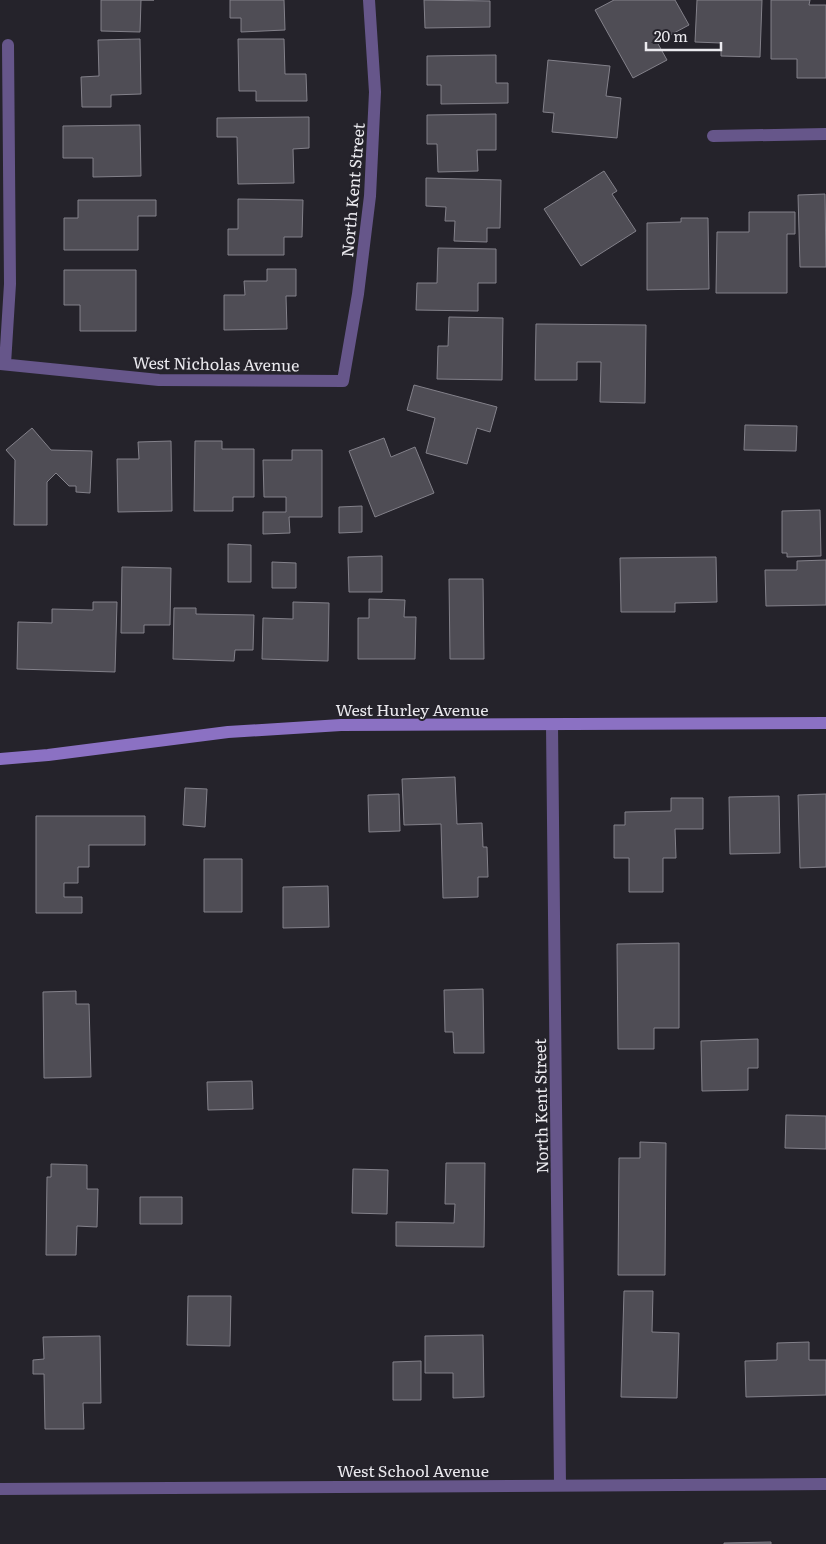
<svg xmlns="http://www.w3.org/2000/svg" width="826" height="1544" font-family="Literata,serif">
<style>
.building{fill:#4f4d55;stroke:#83818a}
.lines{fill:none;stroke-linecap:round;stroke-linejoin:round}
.street{stroke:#66568a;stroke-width:12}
.secondary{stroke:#8b71c3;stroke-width:12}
.labels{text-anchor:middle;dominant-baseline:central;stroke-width:4;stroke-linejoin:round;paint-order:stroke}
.street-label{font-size:16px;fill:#ebeaef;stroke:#25232b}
</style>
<rect width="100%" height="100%" fill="#25232b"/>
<path class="building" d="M 101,0 L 154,0 L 141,0 L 140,32 L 101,31 Z
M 230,0 L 284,0 L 285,30 L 241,32 L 241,18 L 230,18 Z
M 424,0 L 490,1 L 490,27 L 425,28 Z
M 614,0 L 675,0 L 689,25 L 657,42 L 667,60 L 633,78 L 595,10 Z
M 697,0 L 762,0 L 760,57 L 721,56 L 721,43 L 695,42 Z
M 771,0 L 810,0 L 809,5 L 826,5 L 826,78 L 797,78 L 797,59 L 771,59 Z
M 140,39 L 141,94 L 111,95 L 111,107 L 82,107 L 81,77 L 99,76 L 98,40 Z
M 238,39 L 284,39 L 285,74 L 306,74 L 307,101 L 256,101 L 256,91 L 239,91 Z
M 496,55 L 496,83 L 508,83 L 508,103 L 441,104 L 441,85 L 427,85 L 427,56 Z
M 548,60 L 610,66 L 606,96 L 621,98 L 617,138 L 552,132 L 554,113 L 543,112 Z
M 496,114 L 496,150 L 477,150 L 478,171 L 438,172 L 437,144 L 427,144 L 427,115 Z
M 309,117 L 309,148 L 293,149 L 294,183 L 238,184 L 237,137 L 217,137 L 217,118 Z
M 140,125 L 141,176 L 93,177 L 93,158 L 63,158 L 63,126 Z
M 604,171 L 617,191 L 612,194 L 636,231 L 581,266 L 544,209 Z
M 426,178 L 501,180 L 500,228 L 487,228 L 487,242 L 454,241 L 455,221 L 445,221 L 446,207 L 426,206 Z
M 825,194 L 826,267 L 800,267 L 798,195 Z
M 238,199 L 303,200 L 302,237 L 284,237 L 284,255 L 228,255 L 228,229 L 238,229 Z
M 78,200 L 156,200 L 156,216 L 138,216 L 138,250 L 64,250 L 64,218 L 78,218 Z
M 749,212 L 795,212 L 795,234 L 787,234 L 787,293 L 716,293 L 717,232 L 749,232 Z
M 681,218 L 708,218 L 709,289 L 647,290 L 647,223 L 681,222 Z
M 438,248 L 496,249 L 496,283 L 478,283 L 478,311 L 416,310 L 417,283 L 437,283 Z
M 267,269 L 296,269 L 296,296 L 286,296 L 287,329 L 224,330 L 224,295 L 245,295 L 244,281 L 267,281 Z
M 64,270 L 136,270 L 136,331 L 80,331 L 80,305 L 64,305 Z
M 449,317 L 503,318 L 502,380 L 437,379 L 438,346 L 448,346 Z
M 536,324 L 646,325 L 645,403 L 600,402 L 601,362 L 577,362 L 577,380 L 535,380 Z
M 414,385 L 497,407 L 490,432 L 477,428 L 467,464 L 426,453 L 435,418 L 407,410 Z
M 745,425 L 797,426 L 796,451 L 744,450 Z
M 32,428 L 51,450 L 92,451 L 90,493 L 76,492 L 76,486 L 69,486 L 56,473 L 47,482 L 47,525 L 14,525 L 15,460 L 6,450 Z
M 384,438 L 391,457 L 415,447 L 434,493 L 375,517 L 349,451 Z
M 171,441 L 172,511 L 118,512 L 117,459 L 139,459 L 138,442 Z
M 195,441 L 222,441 L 222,449 L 254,449 L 254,497 L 233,497 L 233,511 L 194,511 Z
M 292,450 L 322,450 L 322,517 L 289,517 L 290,533 L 263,534 L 263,512 L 286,512 L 286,497 L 264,497 L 263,460 L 292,460 Z
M 362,506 L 362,532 L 339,533 L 339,507 Z
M 820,510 L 821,556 L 787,557 L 787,553 L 782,553 L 782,511 Z
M 228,544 L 251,545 L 251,582 L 228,582 Z
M 382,556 L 382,592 L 349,592 L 348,557 Z
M 716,557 L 717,602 L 675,603 L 675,612 L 621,612 L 620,558 Z
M 826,560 L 826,605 L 766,606 L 765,570 L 797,570 L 797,561 Z
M 272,562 L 296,563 L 296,588 L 272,588 Z
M 122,567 L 171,568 L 170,625 L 144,625 L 144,633 L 121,633 Z
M 449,579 L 483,579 L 484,659 L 450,659 Z
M 369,599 L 405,600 L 404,617 L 416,617 L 415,659 L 358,659 L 358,618 L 369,618 Z
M 93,602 L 117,602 L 115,672 L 17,669 L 18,622 L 52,623 L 52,609 L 93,610 Z
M 293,602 L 329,603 L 328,661 L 262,659 L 263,618 L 293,619 Z
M 174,608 L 196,608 L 196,614 L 254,615 L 253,650 L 235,650 L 234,661 L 173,659 Z
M 455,777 L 457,824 L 482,823 L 483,847 L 487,847 L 488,877 L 478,877 L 478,897 L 443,898 L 441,824 L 404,825 L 402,779 Z
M 185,788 L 207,789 L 205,827 L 183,825 Z
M 399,794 L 400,831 L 369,832 L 368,795 Z
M 826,794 L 826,867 L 800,868 L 798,795 Z
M 779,796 L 780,853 L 730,854 L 729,797 Z
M 671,798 L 703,798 L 703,829 L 675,829 L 676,858 L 663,858 L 663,892 L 629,892 L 629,858 L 614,858 L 614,825 L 625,825 L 625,812 L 671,811 Z
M 36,816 L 145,816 L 145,845 L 89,845 L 89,867 L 78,867 L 78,883 L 64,883 L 64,897 L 82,897 L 82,913 L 36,913 Z
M 204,859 L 242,859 L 242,912 L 204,912 Z
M 328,886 L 329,927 L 283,928 L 283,887 Z
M 679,943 L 679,1028 L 654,1028 L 654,1049 L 618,1049 L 617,944 Z
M 483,989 L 484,1053 L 454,1053 L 453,1032 L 445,1032 L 444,990 Z
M 76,991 L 76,1004 L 89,1004 L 91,1077 L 44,1078 L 43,992 Z
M 758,1039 L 758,1068 L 748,1068 L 748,1090 L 702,1091 L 701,1041 Z
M 252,1081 L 253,1109 L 208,1110 L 207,1082 Z
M 786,1115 L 826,1116 L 826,1149 L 785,1148 Z
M 640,1142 L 666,1143 L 665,1275 L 618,1275 L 619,1158 L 640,1158 Z
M 446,1163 L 485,1163 L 484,1247 L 396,1246 L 396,1222 L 454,1223 L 455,1204 L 445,1204 Z
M 51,1164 L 87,1165 L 87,1189 L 98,1189 L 97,1227 L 77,1226 L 76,1255 L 46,1255 L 47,1177 L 51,1177 Z
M 353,1169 L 388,1170 L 387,1214 L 352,1213 Z
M 140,1197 L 182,1197 L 182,1224 L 140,1224 Z
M 624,1291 L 653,1291 L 652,1332 L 679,1333 L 677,1398 L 621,1397 Z
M 188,1296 L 231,1296 L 230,1346 L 187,1345 Z
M 483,1335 L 484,1397 L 453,1398 L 453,1373 L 425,1373 L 425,1336 Z
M 100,1336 L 101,1403 L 83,1403 L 84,1429 L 45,1429 L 44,1374 L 33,1374 L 33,1360 L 44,1359 L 43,1337 Z
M 809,1342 L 809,1360 L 826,1360 L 826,1395 L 746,1397 L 745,1361 L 777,1360 L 777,1343 Z
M 421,1361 L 421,1400 L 393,1400 L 393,1362 Z
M 771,1542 L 771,1544 L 724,1544 L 724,1543 Z"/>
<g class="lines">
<path class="street" d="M 713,136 L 826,134
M 0,364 L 159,380 L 343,381 L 358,294 L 370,196 L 375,92 L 369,0
M 5,364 L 10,284 L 8,45
M 552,725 L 560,1485
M 0,1489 L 826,1484"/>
<path class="secondary" d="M 0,759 L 48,755 L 228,732 L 341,725 L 826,723"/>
</g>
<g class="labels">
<g class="street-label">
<text transform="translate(352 190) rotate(-85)">North Kent Street</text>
<text transform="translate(216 363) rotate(1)">West Nicholas Avenue</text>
<text x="412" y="709">West Hurley Avenue</text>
<text transform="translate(540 1106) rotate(-91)">North Kent Street</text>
<text x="413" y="1470">West School Avenue</text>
</g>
</g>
<path d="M646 42v8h75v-8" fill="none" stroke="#ebeaef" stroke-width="2.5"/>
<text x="654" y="42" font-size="15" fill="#ebeaef" stroke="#25232b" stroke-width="4" paint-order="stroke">20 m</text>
</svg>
